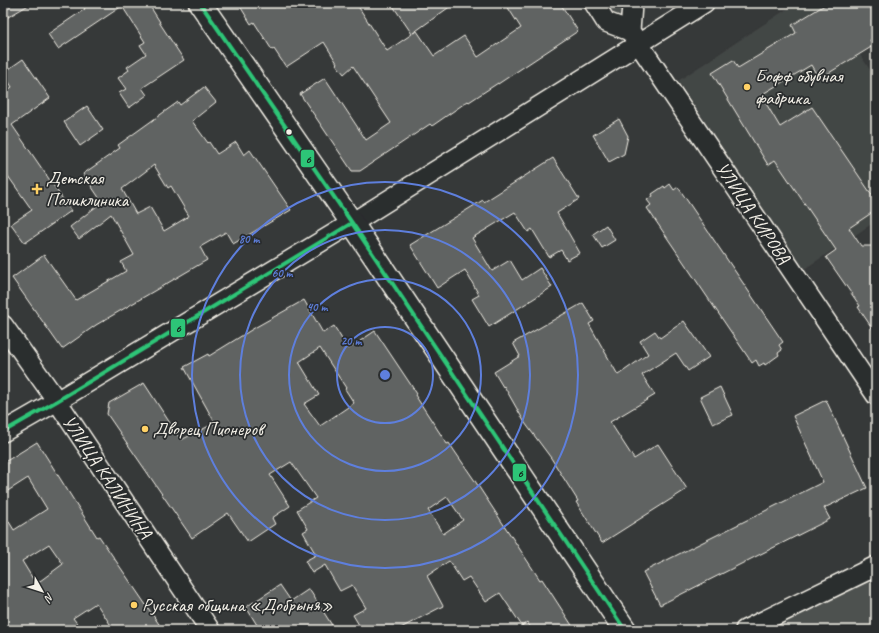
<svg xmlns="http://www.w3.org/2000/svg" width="879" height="633" font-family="Caveat,sans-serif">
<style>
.built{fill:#434645}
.green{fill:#4e514f;stroke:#a1a19c}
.building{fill:#616362;stroke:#f4f1e8;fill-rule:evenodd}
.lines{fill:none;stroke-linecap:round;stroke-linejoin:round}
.minor-casing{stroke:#f4f1e8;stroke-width:22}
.major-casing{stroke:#f4f1e8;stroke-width:25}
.minor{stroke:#2a2d2e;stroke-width:19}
.major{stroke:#2a2d2e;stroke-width:22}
.bus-1-casing{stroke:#2a2d2e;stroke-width:7}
.bus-1{stroke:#2dc577;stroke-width:4}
.ring{fill:none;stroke:#5e7fdd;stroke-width:2}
.poi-dot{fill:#ffd166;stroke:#2a2d2e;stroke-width:1.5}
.bus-dot{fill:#f4f1e8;stroke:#2a2d2e;stroke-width:1.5}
.labels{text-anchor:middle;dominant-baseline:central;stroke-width:3.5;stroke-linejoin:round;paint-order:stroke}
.poi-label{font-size:19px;fill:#f4f1e8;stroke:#2a2d2e;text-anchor:start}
.street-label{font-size:19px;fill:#f4f1e8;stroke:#2a2d2e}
.centre{fill:#5e7fdd;stroke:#2a2d2e;stroke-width:2}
.ring-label{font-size:12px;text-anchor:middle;font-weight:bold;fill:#5e7fdd;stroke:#2a2d2e;stroke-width:3.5;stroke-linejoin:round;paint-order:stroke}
.line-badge{stroke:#2a2d2e;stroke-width:1.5}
.pale-badge-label{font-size:11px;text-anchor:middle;font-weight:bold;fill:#111}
</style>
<rect width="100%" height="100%" fill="#363939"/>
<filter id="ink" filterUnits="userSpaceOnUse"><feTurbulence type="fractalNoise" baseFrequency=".025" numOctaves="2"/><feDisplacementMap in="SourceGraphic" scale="8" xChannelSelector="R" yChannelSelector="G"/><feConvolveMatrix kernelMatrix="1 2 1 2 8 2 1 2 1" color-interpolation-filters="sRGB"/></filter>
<g filter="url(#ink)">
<path class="built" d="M 796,3 L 826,3 L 876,79 L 876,221 L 803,270 L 678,81 Z"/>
<path class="green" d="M 594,3 L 631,3 L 630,31 Z
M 876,576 L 876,630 L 768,630 Z"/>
<path class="building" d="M 3,3 L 32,3 L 3,20 Z
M 81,3 L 148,3 L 160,22 L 159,22 L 184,60 L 142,88 L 147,95 L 129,108 L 119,93 L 126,89 L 118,78 L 129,70 L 127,67 L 146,54 L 140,45 L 145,42 L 122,6 L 58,49 L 48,34 L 85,9 Z
M 238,3 L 356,3 L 387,51 L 412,34 L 391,3 L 455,3 L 413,33 L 417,31 L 434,56 L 464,36 L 478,57 L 521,28 L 505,3 L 560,3 L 578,31 L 498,84 L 498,83 L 469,102 L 468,101 L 432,126 L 430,124 L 360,171 L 352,171 L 300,94 L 325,78 L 366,140 L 391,123 L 353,66 L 344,74 L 336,64 L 337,63 L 324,42 L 286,67 L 274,49 L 272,50 L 254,22 L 251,24 Z
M 828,3 L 876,3 L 876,36 L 870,40 L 873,46 L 819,79 L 811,65 L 761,95 L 780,127 L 812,107 L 876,201 L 876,210 L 849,228 L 861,246 L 876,246 L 876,334 L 858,307 L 860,306 L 826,257 L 836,250 L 775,160 L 768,165 L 712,73 L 733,60 L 738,68 L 796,33 L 792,25 Z
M 23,59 L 50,98 L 12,125 L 71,211 L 25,243 L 11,224 L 32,210 L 3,169 L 3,94 L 12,87 L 3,73 Z
M 204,87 L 216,102 L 192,121 L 208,143 L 209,142 L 217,154 L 236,142 L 244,155 L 250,150 L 291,210 L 233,244 L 226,232 L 200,247 L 207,260 L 96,325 L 62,349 L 12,278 L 44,255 L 76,300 L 126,271 L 121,262 L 134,255 L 111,214 L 79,239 L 70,227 L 102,202 L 83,174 L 120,148 L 118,145 L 178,102 L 180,105 ZM 154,165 L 168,188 L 171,186 L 189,216 L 164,231 L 150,207 L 136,214 L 122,189 Z
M 87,106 L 103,130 L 80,146 L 64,122 Z
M 619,119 L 628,136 L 624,154 L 609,162 L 593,135 Z
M 553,158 L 579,199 L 557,213 L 580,253 L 567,260 L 561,250 L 549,257 L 532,229 L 528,232 L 515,212 L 472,238 L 492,271 L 510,260 L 522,280 L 540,268 L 552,287 L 489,327 L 472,299 L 479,295 L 465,270 L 437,288 L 410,245 L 483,200 L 484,202 Z
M 670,184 L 674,190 L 678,187 L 783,342 L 779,345 L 782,350 L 778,353 L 779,355 L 765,365 L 764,363 L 759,366 L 756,360 L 752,363 L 647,208 L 651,205 L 647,200 L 653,196 L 652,194 L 664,186 L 665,188 Z
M 606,225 L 615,240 L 602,248 L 593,234 Z
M 304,300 L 323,333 L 334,326 L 348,349 L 375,331 L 417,394 L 415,395 L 447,444 L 449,443 L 475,481 L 540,580 L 542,579 L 575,630 L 532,630 L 527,622 L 522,626 L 500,593 L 486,602 L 469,577 L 462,581 L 449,561 L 427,576 L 443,606 L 397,630 L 362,630 L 353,615 L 366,608 L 352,585 L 340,591 L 325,565 L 312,573 L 305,561 L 316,555 L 303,532 L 308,529 L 297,510 L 316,498 L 291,462 L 270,475 L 290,506 L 272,518 L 275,524 L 248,542 L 228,513 L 192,538 L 107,414 L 109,403 L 144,383 L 181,440 L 215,423 L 184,367 L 208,354 L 209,356 L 256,327 ZM 320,348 L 346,388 L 345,389 L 354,403 L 320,426 L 304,404 L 319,395 L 299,362 ZM 447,497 L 463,520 L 443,534 L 428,510 Z
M 583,303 L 594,321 L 589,324 L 618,375 L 648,354 L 640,341 L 655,331 L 660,338 L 684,321 L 709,357 L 688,371 L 676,353 L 642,375 L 655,395 L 610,422 L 634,459 L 658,444 L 687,489 L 602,543 L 576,502 L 578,501 L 551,458 L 525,423 L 504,386 L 503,387 L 494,372 L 520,356 L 513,343 Z
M 720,387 L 733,415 L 713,424 L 700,397 Z
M 826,400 L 867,488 L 824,508 L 830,519 L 660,605 L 643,572 L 823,482 L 793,416 Z
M 37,442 L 97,537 L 99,536 L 163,630 L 114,630 L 96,603 L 73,618 L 82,630 L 3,630 L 3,512 L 14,530 L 47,509 L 28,478 L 3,494 L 3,463 ZM 49,544 L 63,564 L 36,584 L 22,561 Z
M 280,585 L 291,601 L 309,589 L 335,630 L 260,630 L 246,607 Z"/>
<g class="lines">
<defs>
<path id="minor" d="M 594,3 L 606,22 L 630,31 L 876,395
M 630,31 L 632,5 L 631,3
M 3,325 L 57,401 L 210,630
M 3,432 L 57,401 L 352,223 L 704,3
M 745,630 L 876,566"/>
<path id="major" d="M 200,3 L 352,223 L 625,630"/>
</defs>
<use href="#minor" class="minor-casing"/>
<use href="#major" class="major-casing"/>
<use href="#minor" class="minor"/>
<use href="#major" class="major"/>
<defs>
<path id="bus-1" d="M 200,3 L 352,223 L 625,630
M 3,432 L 57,401 L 352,223"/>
</defs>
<use href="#bus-1" class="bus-1-casing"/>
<use href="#bus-1" class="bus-1"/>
</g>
</g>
<g class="ring">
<circle cx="385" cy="375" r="48"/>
<circle cx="385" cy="375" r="96"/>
<circle cx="385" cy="375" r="145"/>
<circle cx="385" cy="375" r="193"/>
</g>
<g class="poi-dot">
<circle cx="747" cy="87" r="4"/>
<path d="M35 183h4v4h4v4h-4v4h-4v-4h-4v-4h4z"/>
<circle cx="145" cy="429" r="4"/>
<circle cx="134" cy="605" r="4"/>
</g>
<circle class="bus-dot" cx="289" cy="132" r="3.5"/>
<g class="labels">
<g class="poi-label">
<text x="755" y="76">Бофф обувная<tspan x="755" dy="22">фабрика</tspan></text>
<text x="46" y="178">Детская<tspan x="46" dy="22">Поликлиника</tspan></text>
<text x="153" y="429">Дворец Пионеров</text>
<text x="142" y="605">Русская община «Добрыня»</text>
</g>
<g class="street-label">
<text transform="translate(753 213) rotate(56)">УЛИЦА КИРОВА</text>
<text transform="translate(107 477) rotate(56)">УЛИЦА КАЛИНИНА</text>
</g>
</g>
<circle cx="385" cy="375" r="6" class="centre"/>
<g class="ring-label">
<text x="249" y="243">80 m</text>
<text x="282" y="277">60 m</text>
<text x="317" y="311">40 m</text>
<text x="351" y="345">20 m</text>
</g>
<g class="line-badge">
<rect x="300" y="149" width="15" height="19" rx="4" fill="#2dc577"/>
<rect x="170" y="318" width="16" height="20" rx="4" fill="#2dc577"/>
<rect x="512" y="463" width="15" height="19" rx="4" fill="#2dc577"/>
</g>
<g class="pale-badge-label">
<text x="308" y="163">6</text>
<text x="178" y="332">6</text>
<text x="520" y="477">6</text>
</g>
<rect width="879" height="633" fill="none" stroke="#2a2d2e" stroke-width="16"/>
<rect x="8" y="8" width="863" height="617" fill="none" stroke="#f4f1e8" stroke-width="1.5" filter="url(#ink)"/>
<g transform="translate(42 591) rotate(129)" stroke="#2a2d2e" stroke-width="3" paint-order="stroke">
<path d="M0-3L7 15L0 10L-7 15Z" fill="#f4f1e8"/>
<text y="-6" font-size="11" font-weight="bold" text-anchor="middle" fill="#f4f1e8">N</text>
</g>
</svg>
